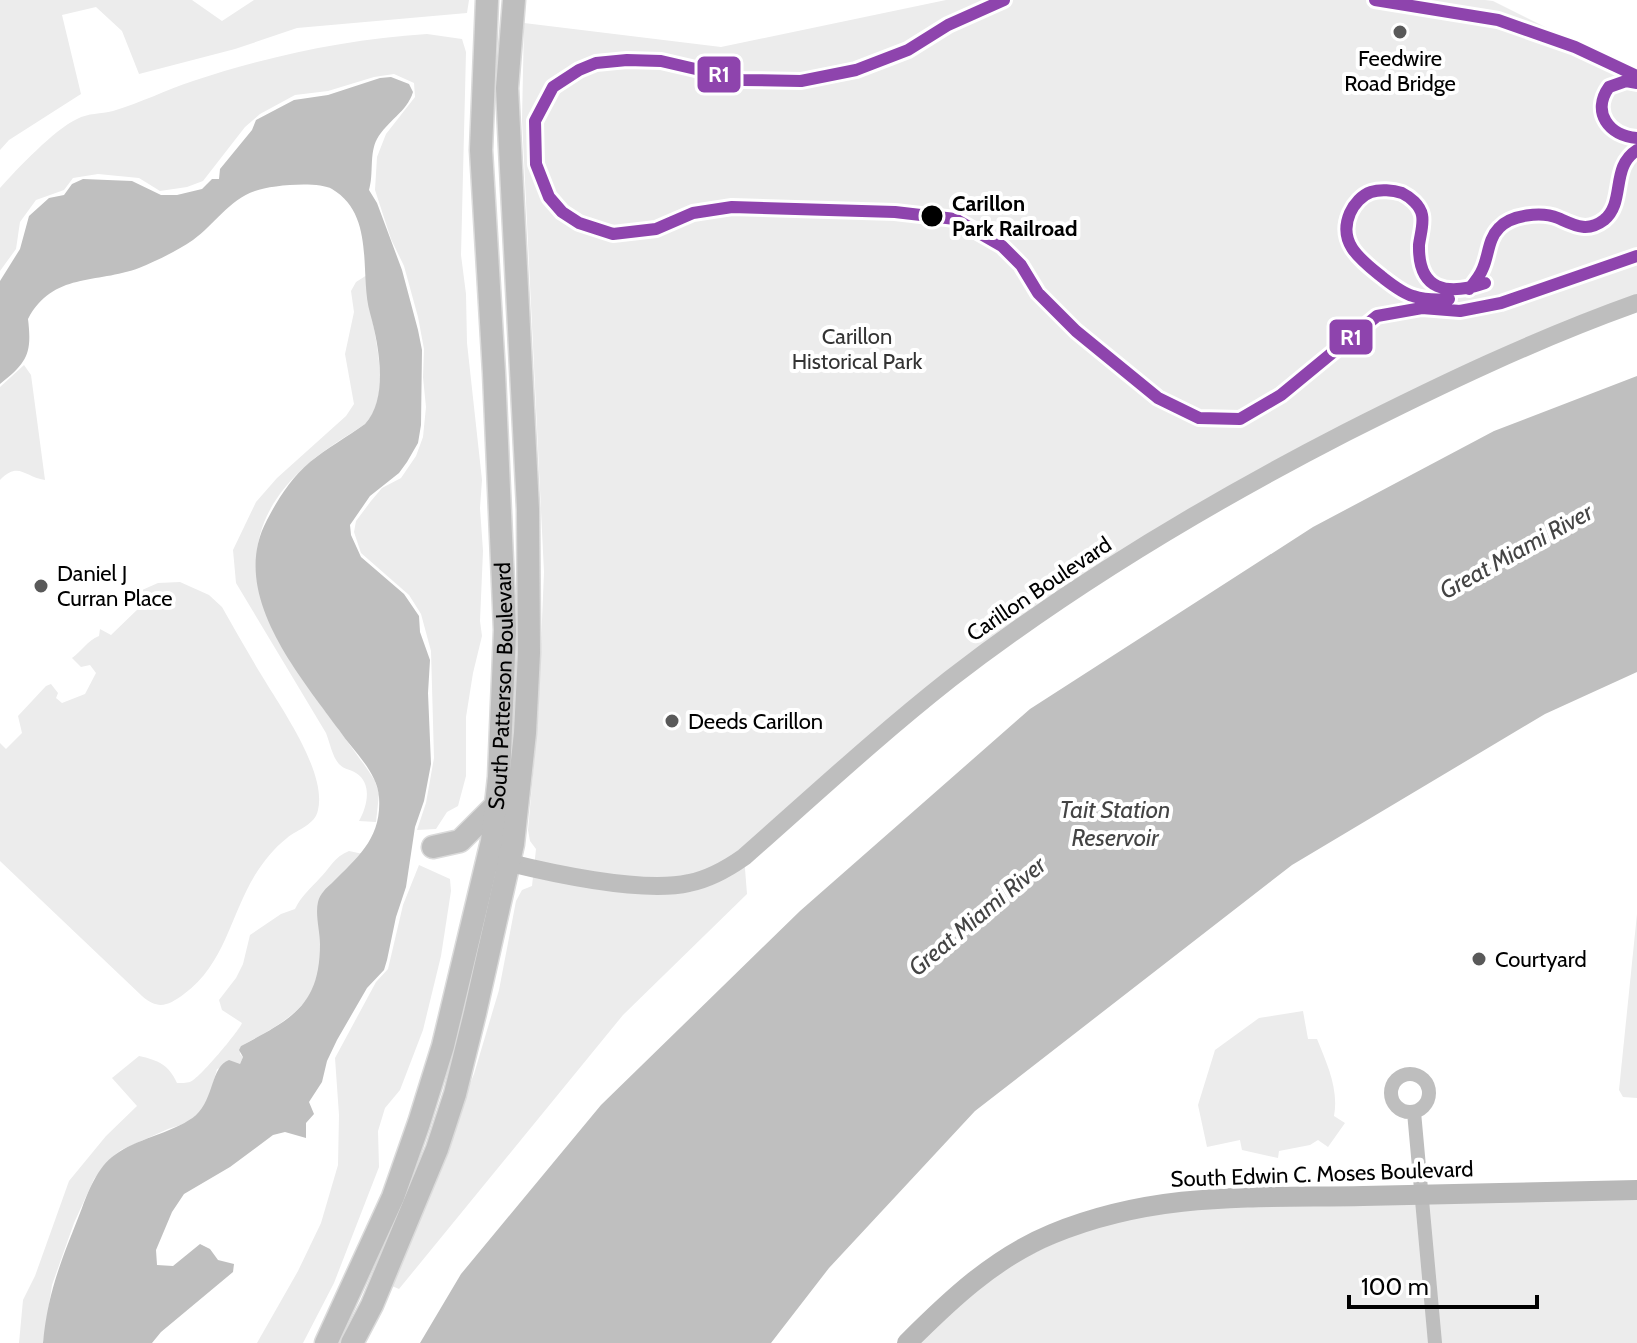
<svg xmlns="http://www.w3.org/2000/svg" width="1637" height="1343" font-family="Cabin,sans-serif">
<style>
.green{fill:#ececec}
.water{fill:#bfbfbf}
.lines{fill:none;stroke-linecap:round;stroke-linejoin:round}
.primary-casing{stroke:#dbdbdb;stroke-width:25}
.minor{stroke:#bebebe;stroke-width:14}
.tertiary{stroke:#bebebe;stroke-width:18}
.secondary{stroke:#b8b8b8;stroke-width:20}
.primary{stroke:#bebebe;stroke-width:22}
.rail-1-casing{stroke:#fff;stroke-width:18}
.rail-1{stroke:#8e44ad;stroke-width:12}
.poi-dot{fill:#595959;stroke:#fff;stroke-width:3}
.stop-dot{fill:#000;stroke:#fff;stroke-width:3}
.labels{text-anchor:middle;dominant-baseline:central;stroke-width:8;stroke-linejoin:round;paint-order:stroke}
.poi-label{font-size:22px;fill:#000;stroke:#fff;text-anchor:start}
.stop-label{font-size:22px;font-weight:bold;fill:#000;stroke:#fff;text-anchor:start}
.park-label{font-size:22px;fill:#333;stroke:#fff}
.street-label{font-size:22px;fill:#000;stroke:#fff}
.water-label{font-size:24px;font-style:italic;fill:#444;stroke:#fff}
.line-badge{stroke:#fff;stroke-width:3}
.badge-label{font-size:22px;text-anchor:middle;font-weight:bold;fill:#fff}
</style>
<rect width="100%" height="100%" fill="#fff"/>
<path class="green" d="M 0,0 L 192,0 L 222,21 L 254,0 L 469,0 L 467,13 L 297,28 L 235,49 L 139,74 L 122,31 L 96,7 L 62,15 L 81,94 L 9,140 L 0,150 Z
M 946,0 L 1485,0 L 1493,1 L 1637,73 L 1637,303 L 1388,411 L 1062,600 L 744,856 L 747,894 L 623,1015 L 399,1289 L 387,1284 L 474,1074 L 499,990 L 516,901 L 522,890 L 532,886 L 536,849 L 530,841 L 528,830 L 538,717 L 544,572 L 522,120 L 524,23 L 721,47 Z
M 427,34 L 462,39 L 466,52 L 461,255 L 466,294 L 467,343 L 482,480 L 480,508 L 483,551 L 480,621 L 482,636 L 473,673 L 466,717 L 466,776 L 458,806 L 447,812 L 436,829 L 417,830 L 426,803 L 434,758 L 431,651 L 421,614 L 409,595 L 361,553 L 354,532 L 356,521 L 371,501 L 382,488 L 401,478 L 416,456 L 423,437 L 426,407 L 423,377 L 424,349 L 418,317 L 404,266 L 391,239 L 375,190 L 377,157 L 386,134 L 415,97 L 414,83 L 394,74 L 374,77 L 328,91 L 295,95 L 260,114 L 245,127 L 203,181 L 187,187 L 160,191 L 139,178 L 98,174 L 73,178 L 64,190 L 36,200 L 20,222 L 16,249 L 0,271 L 0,188 C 17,169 55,129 77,119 C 88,113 101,114 113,111 C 140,103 166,90 193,81 C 269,56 347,39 427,34 Z
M 367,275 C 366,318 398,389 365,424 C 346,437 326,448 309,463 C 184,571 314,684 375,781 L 379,794 L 376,822 L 359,821 C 367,807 373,784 356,773 C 350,769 345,770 339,764 C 332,756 330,743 326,733 L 236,583 L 233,550 L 256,502 L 277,478 L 346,416 L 354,404 L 345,354 L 354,312 L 351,291 L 356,282 Z
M 24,365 L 31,375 L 45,480 C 24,477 19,461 0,480 L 0,387 Z
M 180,582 L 209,595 L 222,607 C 235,630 248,653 262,676 C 281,708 327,772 318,810 C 315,825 298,829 287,838 C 274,848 264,861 255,875 C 230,916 225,964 184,994 C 168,1006 158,1010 142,996 L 0,861 L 0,743 L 6,749 L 22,733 L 18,716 L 46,686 L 51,684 L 58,693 L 56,698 L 62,703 L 85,694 L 96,673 L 90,665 L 81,667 L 72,658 C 82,651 87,641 99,636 L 100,629 L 111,635 L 140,607 L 131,597 L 133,594 L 158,583 Z
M 349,851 L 363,854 L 321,895 C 320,920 323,946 319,970 C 314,1009 272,1029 241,1046 L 240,1054 L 243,1057 L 240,1064 L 233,1064 L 217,1069 L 207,1105 L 187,1123 L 168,1129 L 121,1150 L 111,1158 L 94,1179 L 74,1223 L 52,1285 L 43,1343 L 19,1343 L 23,1300 L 35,1276 L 69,1181 L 106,1136 L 137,1106 L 112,1078 L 139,1056 C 158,1060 169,1065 177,1083 C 180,1083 187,1083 190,1082 C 199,1079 239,1031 242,1023 L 222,1010 L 219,1000 L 236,978 L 243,964 L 250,935 L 281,914 L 295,909 C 302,895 310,889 320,878 C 330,868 334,857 349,851 Z
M 419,865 L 450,879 L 451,891 L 441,956 L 423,1030 L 400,1090 L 385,1108 L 378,1131 L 379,1167 L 334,1283 L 303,1343 L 257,1343 L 298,1271 L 321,1223 L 338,1165 L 339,1115 L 335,1058 L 376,982 L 388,969 L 403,905 Z
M 1637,914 L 1637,1098 L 1623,1097 L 1619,1090 Z
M 1303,1011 L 1308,1039 L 1317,1039 C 1327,1064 1339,1089 1334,1116 L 1345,1123 L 1328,1147 L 1318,1140 L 1310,1145 L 1279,1151 L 1278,1158 L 1242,1150 L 1240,1140 L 1207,1147 L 1198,1105 L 1215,1050 L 1259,1018 Z
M 1637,1190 L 1637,1343 L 907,1343 L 968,1284 L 1130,1208 Z"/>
<path class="water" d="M 391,77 L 409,84 L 413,92 C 407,112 387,121 377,139 C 369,154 374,174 369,190 L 377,203 L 402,270 L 418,330 L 422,350 L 421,425 L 418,443 L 407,462 L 399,473 L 370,496 L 350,525 L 351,535 L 361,557 L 404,594 L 419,616 L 420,632 L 430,660 L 428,693 L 431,764 L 424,801 L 415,827 L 406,887 L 396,917 L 387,960 L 384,970 L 367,988 L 337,1040 L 327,1061 L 322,1082 L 309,1102 L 314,1114 L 306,1123 L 306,1138 L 285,1132 L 273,1135 L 230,1167 L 184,1194 L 172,1212 L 156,1250 L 157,1265 L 173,1266 L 200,1244 L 210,1249 L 218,1260 L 234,1264 L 233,1272 L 161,1332 L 152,1343 L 43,1343 C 48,1289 63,1257 82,1208 C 90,1187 99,1164 119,1152 C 140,1138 178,1131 196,1115 C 214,1099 211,1066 229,1060 L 240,1064 L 243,1057 L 239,1050 L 241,1046 C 291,1019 320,1006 320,944 C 320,931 315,915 318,902 C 320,894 326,888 332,883 C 358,857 382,838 379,797 C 377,771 353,751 339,730 C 298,673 228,593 267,520 C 278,499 291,478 310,462 C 327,448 347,437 365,424 C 389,398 379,345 370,313 C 359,274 376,215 332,189 C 318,181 271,185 255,191 C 229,200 214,225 193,240 C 177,251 156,261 139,268 C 96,284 53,272 28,319 C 32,353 28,362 0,384 L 0,281 L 20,249 L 29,216 L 49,198 L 64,195 L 72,184 L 83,179 L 132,181 L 161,195 L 177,195 L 202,189 L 212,179 L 219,179 L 220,169 L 252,130 L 256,120 L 294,100 L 328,95 L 380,78 Z
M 1637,376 L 1637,672 L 1545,714 L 1292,865 L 975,1111 L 829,1268 L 771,1343 L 420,1343 L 461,1274 L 601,1105 L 800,911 L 1030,709 L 1313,527 L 1494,431 Z"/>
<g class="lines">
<defs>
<g id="primary">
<path d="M 433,847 L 460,841 L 496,805"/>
<path id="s1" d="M 326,1343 L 393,1197 L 419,1123 L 443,1046 L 492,841 L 499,777 L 505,630 L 494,373 L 481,150 L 487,0"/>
<path d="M 352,1343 L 372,1305 L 437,1149 L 455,1094 L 475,1013 L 513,844 L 525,733 L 529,653 L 528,509 L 507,88 L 514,0"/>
</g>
</defs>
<use href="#primary" class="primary-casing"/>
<path class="minor" d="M1391 1093a19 19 0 1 1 38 0a19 19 0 1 1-38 0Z
M 1414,1112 L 1435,1343"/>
<path class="tertiary" d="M 498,860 C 545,872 642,894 689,883 C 710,879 727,869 744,857 C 812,797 879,735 950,679 C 1073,584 1207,504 1345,433 C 1440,385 1536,339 1637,303"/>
<path class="secondary" d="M 907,1343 C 950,1300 994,1258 1052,1234 C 1156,1191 1253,1198 1363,1196 C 1454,1194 1546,1192 1637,1190"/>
<use href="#primary" class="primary"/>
<defs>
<path id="rail-1" d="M 1004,0 L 948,25 L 908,50 L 856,70 L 801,81 L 743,80 L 661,61 L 627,60 L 596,63 L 579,70 L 553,87 L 535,121 L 536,164 L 549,197 L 562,212 L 579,223 L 613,234 L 656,229 L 693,213 L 732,207 L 895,212 L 955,219 L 1002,246 L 1021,265 L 1038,293 L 1076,331 L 1158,398 L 1199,418 L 1240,419 L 1281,395 L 1377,316 L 1422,308 L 1460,311 L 1501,303 L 1637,256
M 1375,0 L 1498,20 L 1575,47 L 1637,76
M 1637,83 L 1626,81 L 1609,87 C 1591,112 1609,136 1637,138
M 1469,289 C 1475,282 1480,276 1483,268 C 1489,254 1488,239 1499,228 C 1511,215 1541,211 1558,218 C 1574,225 1587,233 1604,220 C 1626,202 1610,167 1637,150
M 1449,299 C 1437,300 1425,300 1413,296 C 1402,293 1391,284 1382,277 C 1361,260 1337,243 1350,213 C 1354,204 1362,195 1371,192 C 1380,189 1393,190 1402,193 C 1410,197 1420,205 1422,215 C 1424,224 1420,236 1419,245 C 1418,291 1447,296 1485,283"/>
</defs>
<use href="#rail-1" class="rail-1-casing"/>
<use href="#rail-1" class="rail-1"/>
</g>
<g class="poi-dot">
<circle cx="1400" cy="32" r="8"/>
<circle cx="41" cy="586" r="8"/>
<circle cx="672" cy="721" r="8"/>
<circle cx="1479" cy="959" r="8"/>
</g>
<circle class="stop-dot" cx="932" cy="216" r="12"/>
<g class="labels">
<g class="poi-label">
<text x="1400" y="58" text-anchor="middle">Feedwire<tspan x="1400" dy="25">Road Bridge</tspan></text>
<text x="57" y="573">Daniel J<tspan x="57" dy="25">Curran Place</tspan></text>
<text x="688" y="721">Deeds Carillon</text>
<text x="1495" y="959">Courtyard</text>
</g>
<g class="stop-label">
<text x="952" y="203">Carillon<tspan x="952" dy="25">Park Railroad</tspan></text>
</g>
<g class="park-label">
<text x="857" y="336">Carillon<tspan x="857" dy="25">Historical Park</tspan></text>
</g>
<g class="street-label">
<text transform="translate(1039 589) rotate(-34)">Carillon Boulevard</text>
<text stroke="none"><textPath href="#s1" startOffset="686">South Patterson Boulevard</textPath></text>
<text transform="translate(1322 1174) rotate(-2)">South Edwin C. Moses Boulevard</text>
</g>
<g class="water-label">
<text transform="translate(1516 551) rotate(-29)">Great Miami River</text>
<text x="1115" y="809">Tait Station<tspan x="1115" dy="28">Reservoir</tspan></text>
<text transform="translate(977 916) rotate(-40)">Great Miami River</text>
</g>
</g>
<g class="line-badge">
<rect x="696" y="55" width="46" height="39" rx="8" fill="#8e44ad"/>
<rect x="1328" y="318" width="46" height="38" rx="8" fill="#8e44ad"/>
</g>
<g class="badge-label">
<text x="719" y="82">R1</text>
<text x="1351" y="345">R1</text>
</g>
<path d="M1349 1295v12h188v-12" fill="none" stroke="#000000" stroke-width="4"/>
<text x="1361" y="1295" font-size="24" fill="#000000" stroke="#ffffff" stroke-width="6" paint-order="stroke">100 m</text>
</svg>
